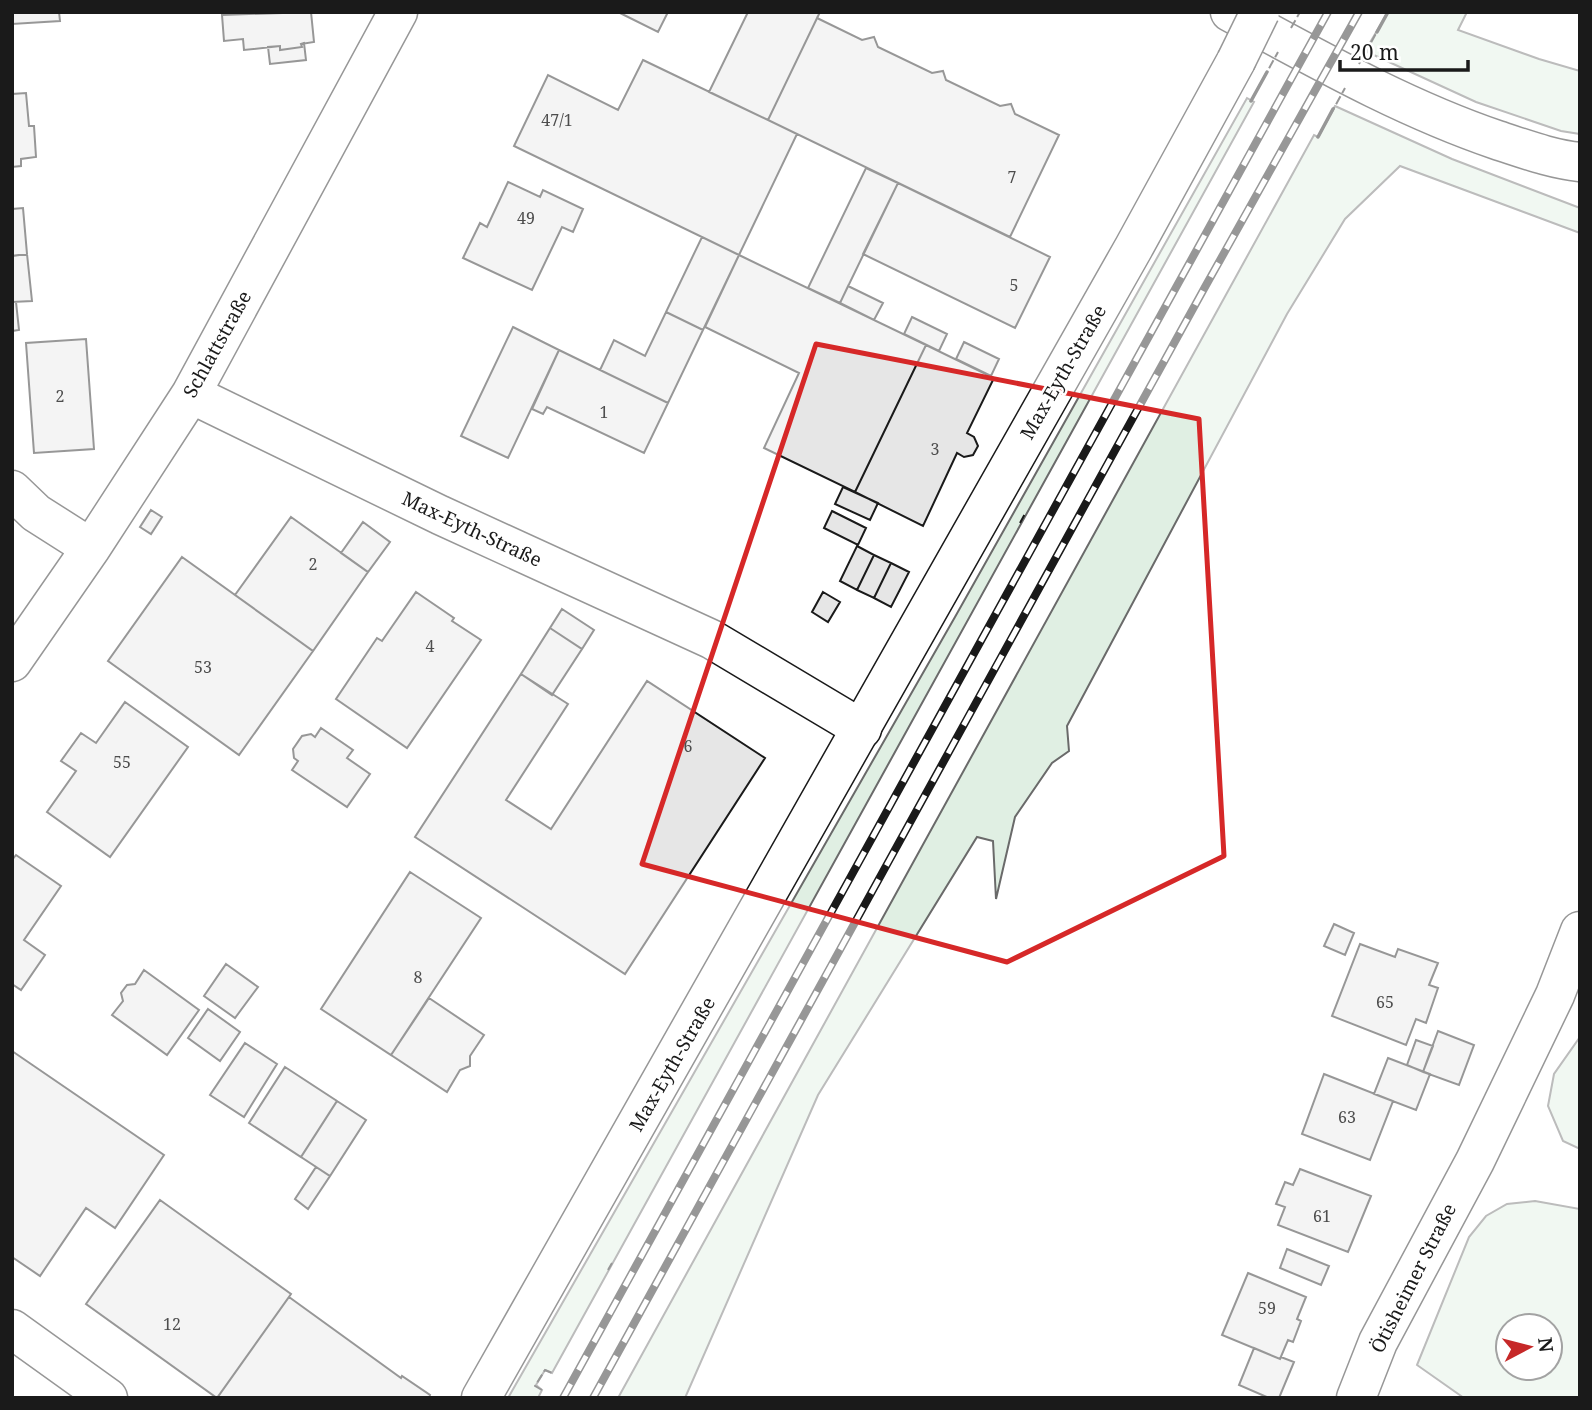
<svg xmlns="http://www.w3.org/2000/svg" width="1592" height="1410" font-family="'Noto Serif',serif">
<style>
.green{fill:#e0efe3;stroke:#6a6a6a;stroke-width:2;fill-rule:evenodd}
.building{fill:#e6e6e6;stroke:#1a1a1a;stroke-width:2}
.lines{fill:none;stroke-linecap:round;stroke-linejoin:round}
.street-casing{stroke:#1a1a1a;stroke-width:41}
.secondary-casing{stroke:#1a1a1a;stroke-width:41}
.street{stroke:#fff;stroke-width:38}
.secondary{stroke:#fff;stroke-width:38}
.rail-casing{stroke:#1a1a1a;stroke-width:8}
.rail{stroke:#fff;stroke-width:5;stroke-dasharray:16;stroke-linecap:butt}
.secondary-bridge-casing{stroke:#1a1a1a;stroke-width:41;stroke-linecap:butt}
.secondary-bridge{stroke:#fff;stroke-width:38}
.fence{stroke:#1a1a1a;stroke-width:2;stroke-dasharray:9 3.5;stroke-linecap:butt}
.wall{stroke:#1a1a1a;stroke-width:3.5}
.marked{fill:none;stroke:#d62828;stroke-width:5;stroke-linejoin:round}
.labels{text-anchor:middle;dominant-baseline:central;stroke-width:5;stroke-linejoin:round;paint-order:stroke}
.number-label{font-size:16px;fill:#4d4d4d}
.street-label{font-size:19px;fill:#1a1a1a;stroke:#fff}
</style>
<rect width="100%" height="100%" fill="#fff"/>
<path class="green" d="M 1388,12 L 1467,12 L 1458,30 L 1539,59 L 1580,71 L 1580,134 L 1561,131 L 1476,102 L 1365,51 Z
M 1247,98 L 1254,102 L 552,1373 L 545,1370 L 536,1385 L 542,1390 L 538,1398 L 508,1398 L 955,617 Z
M 1335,106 L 1452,159 L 1580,208 L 1580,233 L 1400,166 L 1345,219 L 1287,314 L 1067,726 L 1069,751 L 1052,763 L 1015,817 L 996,899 L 993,841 L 977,837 L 818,1095 L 685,1398 L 618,1398 L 1314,135 L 1318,137 Z
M 1580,1037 L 1580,1149 L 1563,1141 L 1548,1106 L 1554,1074 Z
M 1535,1201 L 1580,1209 L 1580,1398 L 1464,1398 L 1417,1365 L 1469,1237 L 1486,1216 L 1507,1204 ZM 1508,1326 L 1550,1326 L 1550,1368 L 1508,1368 Z"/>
<path class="building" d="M 12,12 L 59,12 L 60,21 L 12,24 Z
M 311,12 L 314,42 L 301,44 L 302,47 L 280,50 L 280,46 L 244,50 L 243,39 L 224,41 L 222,15 Z
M 618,12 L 668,12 L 658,32 Z
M 748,12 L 820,12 L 768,120 L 709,92 Z
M 817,18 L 862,40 L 874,37 L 878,47 L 932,73 L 943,71 L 946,80 L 1000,106 L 1011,104 L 1015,114 L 1059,135 L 1010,237 L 768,120 Z
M 304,43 L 306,60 L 270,64 L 268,47 L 280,46 L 280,50 L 302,47 L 301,44 Z
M 643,60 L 797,134 L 739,255 L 514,146 L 548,75 L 618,110 Z
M 26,93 L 29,126 L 34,126 L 36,157 L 21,159 L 21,166 L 12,167 L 12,94 Z
M 866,168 L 898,183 L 840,303 L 808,288 Z
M 508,182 L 540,197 L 543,190 L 583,209 L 573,232 L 562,227 L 532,290 L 463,258 L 480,223 L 487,227 Z
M 898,183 L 1050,257 L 1015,328 L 863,254 Z
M 23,208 L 27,254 L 12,256 L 12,209 Z
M 702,237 L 739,255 L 703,330 L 666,312 Z
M 27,254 L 32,301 L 12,302 L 12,256 Z
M 739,255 L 926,345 L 855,492 L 764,448 L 799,373 L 705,327 Z
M 848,286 L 883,303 L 874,320 L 840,303 Z
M 12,302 L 16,302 L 19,330 L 12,331 Z
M 666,312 L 703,330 L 668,403 L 600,370 L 614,340 L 645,356 Z
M 912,317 L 947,334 L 939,351 L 904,334 Z
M 513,327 L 559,350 L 508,458 L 461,436 Z
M 86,339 L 94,449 L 34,453 L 26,343 Z
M 964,342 L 999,359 L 991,376 L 956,359 Z
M 926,345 L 994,378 L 967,433 L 974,437 L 978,446 L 973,455 L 964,457 L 957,453 L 923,526 L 855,492 Z
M 559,350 L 668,403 L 644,453 L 547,407 L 543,414 L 532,409 Z
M 843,487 L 878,503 L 870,520 L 835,504 Z
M 151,510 L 162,517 L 151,534 L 140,527 Z
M 832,511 L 866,528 L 858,545 L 824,528 Z
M 291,517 L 368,572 L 313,651 L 235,595 Z
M 363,522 L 390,542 L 368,572 L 341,553 Z
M 857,546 L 874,555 L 857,590 L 840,581 Z
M 874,555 L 891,563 L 874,598 L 857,590 Z
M 182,557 L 313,651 L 239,755 L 108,661 Z
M 891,563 L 909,572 L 891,607 L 874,598 Z
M 416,592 L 454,618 L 452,621 L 481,640 L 407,748 L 336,699 L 377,638 L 382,641 Z
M 823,592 L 840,602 L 828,622 L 812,612 Z
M 562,609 L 594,630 L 582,649 L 550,628 Z
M 550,628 L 582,649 L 552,695 L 521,674 Z
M 521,674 L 568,704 L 506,800 L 551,829 L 647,681 L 765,758 L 625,974 L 415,837 Z
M 125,702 L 188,747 L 110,857 L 47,812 L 76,771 L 61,761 L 81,733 L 96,743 Z
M 321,728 L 353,750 L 347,758 L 370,774 L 347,807 L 292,770 L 298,761 L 294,758 L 293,749 L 302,736 L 311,734 L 315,737 Z
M 16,855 L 61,886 L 24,940 L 45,955 L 21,990 L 12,984 L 12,860 Z
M 410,872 L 481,918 L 391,1055 L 321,1009 Z
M 1334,924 L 1354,933 L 1345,955 L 1324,946 Z
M 1360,944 L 1395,957 L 1398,949 L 1438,963 L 1429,985 L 1438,988 L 1426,1023 L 1416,1019 L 1406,1045 L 1332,1016 Z
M 226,964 L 258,987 L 235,1018 L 204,996 Z
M 144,970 L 199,1010 L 167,1055 L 112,1015 L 123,1001 L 121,993 L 127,985 L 135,984 Z
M 429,998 L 484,1035 L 470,1056 L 470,1066 L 460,1070 L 447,1092 L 391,1055 Z
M 208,1009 L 240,1032 L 220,1061 L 188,1038 Z
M 1438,1031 L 1474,1045 L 1459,1085 L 1423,1072 Z
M 1416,1040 L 1433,1046 L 1423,1072 L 1407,1065 Z
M 245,1043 L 277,1064 L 244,1117 L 210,1095 Z
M 12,1051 L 164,1155 L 115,1228 L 86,1208 L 40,1276 L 12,1257 Z
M 1388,1058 L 1430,1074 L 1416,1110 L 1374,1094 Z
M 285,1067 L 337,1101 L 301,1157 L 249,1123 Z
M 1324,1074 L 1393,1101 L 1370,1160 L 1302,1134 Z
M 337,1101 L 366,1120 L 330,1176 L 301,1157 Z
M 316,1167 L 330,1176 L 308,1209 L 295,1199 Z
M 1300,1169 L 1371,1196 L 1348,1252 L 1278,1225 L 1285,1207 L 1276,1204 L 1285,1182 L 1293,1185 Z
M 160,1200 L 291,1294 L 217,1398 L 86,1304 Z
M 1287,1249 L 1329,1266 L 1321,1285 L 1280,1268 Z
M 1248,1273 L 1306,1297 L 1297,1319 L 1301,1321 L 1293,1342 L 1288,1340 L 1280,1359 L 1222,1335 Z
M 289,1297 L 401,1378 L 402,1376 L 430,1395 L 429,1398 L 217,1398 Z
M 1254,1348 L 1280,1359 L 1281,1357 L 1294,1362 L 1279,1398 L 1269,1398 L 1239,1385 Z"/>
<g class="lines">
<defs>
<path id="street" d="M 1230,12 C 1317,59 1403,108 1497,140 C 1525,149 1551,159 1580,162
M 191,394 L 440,515 L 711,639 L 862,729
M 12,490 L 36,513 L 91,548
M 12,662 L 91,548 L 191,394 L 398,12
M 12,1329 L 108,1398
M 1356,1398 L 1378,1342 L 1475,1161 L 1555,995 L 1580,931"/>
<path id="secondary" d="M 481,1398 L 1134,247 L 1236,61"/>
</defs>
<use href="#street" class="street-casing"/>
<use href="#secondary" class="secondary-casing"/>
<use href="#street" class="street"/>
<use href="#secondary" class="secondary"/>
<defs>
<path id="rail" d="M 563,1398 L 1328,12
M 593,1398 L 1205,287 L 1359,12"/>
</defs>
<use href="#rail" class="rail-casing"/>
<use href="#rail" class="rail"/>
<defs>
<path id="secondary-bridge" d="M 1236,61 L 1260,12"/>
</defs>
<use href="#secondary-bridge" class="secondary-bridge-casing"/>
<use href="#secondary-bridge" class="secondary-bridge"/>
<path class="fence" d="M 1291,28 L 1300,12
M 1359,64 L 1388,12
M 1251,101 L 1278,52
M 1318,137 L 1345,88
M 1020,523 L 1026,512
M 608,1270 L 612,1263
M 542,1390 L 535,1386 L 545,1370 L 552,1373"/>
<path class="wall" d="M 1377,32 L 1388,12
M 1251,101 L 1267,72
M 1318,137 L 1333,109"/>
</g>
<path d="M0 0H1592V1410H0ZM 816,344 L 1199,419 L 1224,856 L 1007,962 L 642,864 Z" fill="#fff" fill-opacity=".55" fill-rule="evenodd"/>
<path class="marked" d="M 816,344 L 1199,419 L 1224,856 L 1007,962 L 642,864 Z"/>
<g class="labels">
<g class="number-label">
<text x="557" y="120">47/1</text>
<text x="1012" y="177">7</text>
<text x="526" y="218">49</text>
<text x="1014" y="285">5</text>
<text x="60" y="396">2</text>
<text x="604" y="412">1</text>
<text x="935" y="449">3</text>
<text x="313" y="564">2</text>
<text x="430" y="646">4</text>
<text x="203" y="667">53</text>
<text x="688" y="746">6</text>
<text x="122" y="762">55</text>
<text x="418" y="977">8</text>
<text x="1385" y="1002">65</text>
<text x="1347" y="1117">63</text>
<text x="1322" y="1216">61</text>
<text x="1267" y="1308">59</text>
<text x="172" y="1324">12</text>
</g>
<g class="street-label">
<text transform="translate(217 344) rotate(-61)">Schlattstraße</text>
<text transform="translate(1063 372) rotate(-60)">Max-Eyth-Straße</text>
<text transform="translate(472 529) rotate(25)">Max-Eyth-Straße</text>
<text transform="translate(672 1064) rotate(-60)">Max-Eyth-Straße</text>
<text transform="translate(1413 1278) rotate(-63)">Ötisheimer Straße</text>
</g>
</g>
<rect width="1592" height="1410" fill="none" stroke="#1a1a1a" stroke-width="28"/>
<g transform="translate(1529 1347) rotate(83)"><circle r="33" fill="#ffffff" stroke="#a3a3a3" stroke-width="2"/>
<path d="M0-5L12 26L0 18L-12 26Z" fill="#c62828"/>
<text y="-10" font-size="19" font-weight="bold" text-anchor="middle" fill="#1a1a1a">N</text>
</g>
<path d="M1340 60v10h128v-10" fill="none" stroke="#1a1a1a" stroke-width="3.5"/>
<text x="1350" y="60" font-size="21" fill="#1a1a1a" stroke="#ffffff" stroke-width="5" paint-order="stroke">20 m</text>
</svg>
